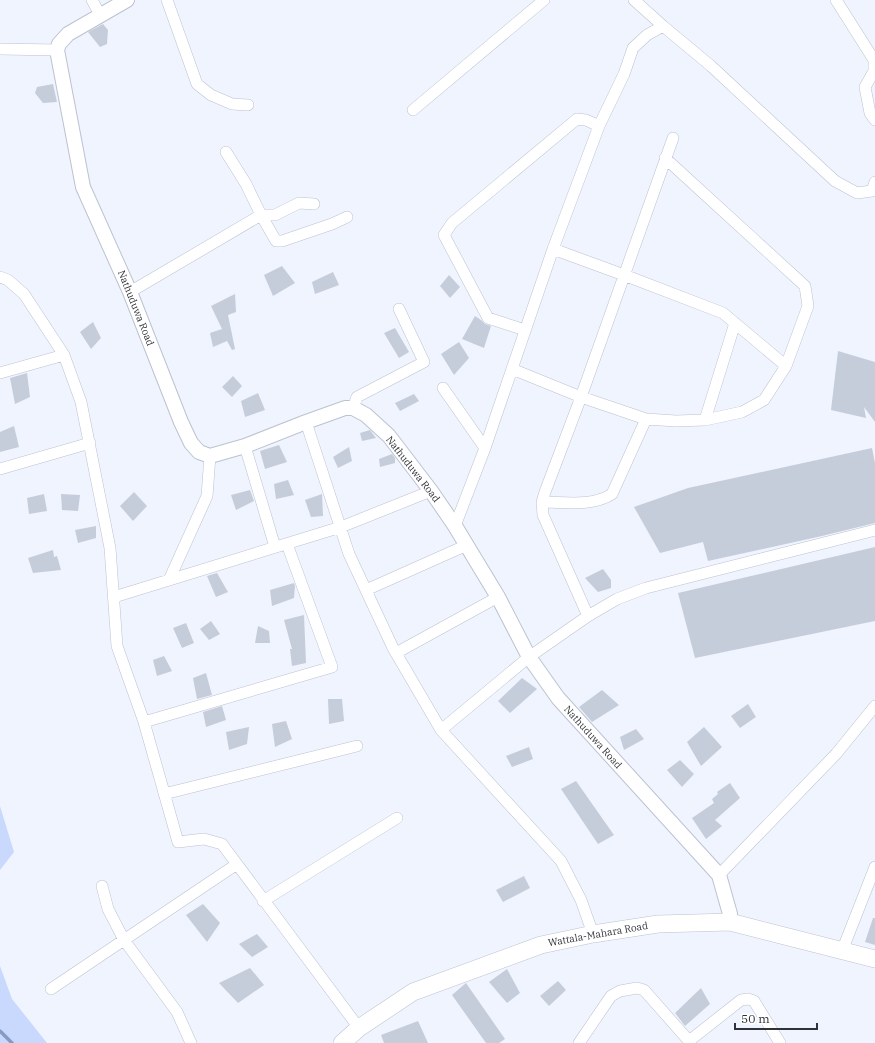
<svg xmlns="http://www.w3.org/2000/svg" width="875" height="1043" font-family="'IBM Plex Serif',serif">
<style>
.green{fill:#c8d9fd}
.lines{fill:none;stroke-linecap:round;stroke-linejoin:round}
.stream{stroke:#879ac4;stroke-width:3.5}
.building{fill:#c6cdda}
.minor-casing{stroke:#bcc2cf;stroke-width:12}
.tertiary-casing{stroke:#bcc2cf;stroke-width:16}
.primary-casing{stroke:#bcc2cf;stroke-width:18}
.minor{stroke:#fff;stroke-width:11}
.tertiary{stroke:#fff;stroke-width:14}
.primary{stroke:#fff;stroke-width:17}
.labels{text-anchor:middle;dominant-baseline:central;stroke-width:3;stroke-linejoin:round;paint-order:stroke}
.street-label{font-size:10px;fill:#303237;stroke:#fff}
</style>
<rect width="100%" height="100%" fill="#eff4ff"/>
<path class="green" d="M 0,806 L 14,852 L 0,870 Z
M 0,966 L 12,999 L 47,1043 L 0,1043 Z"/>
<g class="lines">
<path class="stream" d="M 0,1031 L 12,1043"/>
</g>
<path class="building" d="M 103,24 L 108,30 L 107,44 L 100,47 L 88,32 Z
M 53,84 L 57,102 L 43,103 L 35,93 L 37,87 Z
M 282,266 L 295,283 L 273,296 L 264,275 Z
M 333,272 L 339,285 L 315,294 L 312,282 Z
M 449,275 L 460,287 L 450,298 L 440,286 Z
M 235,294 L 236,312 L 228,315 L 235,349 L 232,350 L 227,341 L 213,347 L 210,333 L 222,329 L 211,306 Z
M 475,316 L 481,320 L 485,324 L 491,326 L 484,348 L 462,339 Z
M 93,322 L 101,338 L 91,349 L 80,332 Z
M 395,328 L 409,352 L 399,358 L 384,333 Z
M 459,342 L 469,358 L 454,375 L 441,354 Z
M 838,351 L 875,362 L 875,422 L 864,407 L 866,418 L 831,410 Z
M 27,373 L 30,397 L 15,404 L 10,378 Z
M 233,376 L 242,386 L 232,397 L 222,387 Z
M 258,393 L 265,410 L 245,417 L 241,401 Z
M 414,394 L 419,401 L 400,411 L 395,403 Z
M 14,426 L 19,447 L 0,452 L 0,432 Z
M 370,430 L 376,438 L 362,441 L 360,433 Z
M 279,445 L 287,462 L 265,469 L 260,451 Z
M 349,447 L 352,461 L 338,468 L 333,457 Z
M 872,448 L 875,463 L 875,523 L 822,536 L 708,561 L 703,542 L 660,553 L 634,507 L 688,488 Z
M 392,454 L 395,458 L 395,463 L 380,467 L 379,459 Z
M 288,480 L 294,495 L 276,499 L 274,484 Z
M 250,490 L 254,501 L 236,510 L 231,495 Z
M 134,492 L 147,506 L 133,521 L 120,506 Z
M 44,494 L 47,511 L 29,514 L 27,498 Z
M 61,494 L 80,495 L 78,511 L 62,510 Z
M 322,494 L 323,516 L 311,517 L 305,500 Z
M 96,526 L 96,538 L 78,543 L 75,530 Z
M 875,547 L 875,621 L 695,658 L 678,593 Z
M 53,550 L 54,557 L 57,556 L 61,570 L 33,573 L 28,558 Z
M 603,569 L 611,580 L 611,588 L 598,592 L 585,578 Z
M 217,573 L 228,592 L 216,597 L 207,576 Z
M 294,583 L 295,586 L 294,598 L 272,606 L 270,590 Z
M 304,615 L 306,663 L 292,666 L 290,649 L 292,649 L 284,620 Z
M 211,621 L 220,634 L 209,640 L 200,629 Z
M 186,623 L 194,643 L 182,648 L 173,628 Z
M 258,626 L 269,631 L 270,643 L 255,643 Z
M 164,656 L 172,671 L 157,676 L 153,660 Z
M 206,673 L 212,695 L 197,699 L 193,678 Z
M 522,678 L 537,689 L 510,713 L 498,701 Z
M 602,690 L 619,705 L 592,722 L 579,707 Z
M 328,699 L 342,699 L 344,721 L 329,724 Z
M 748,704 L 756,717 L 740,728 L 731,716 Z
M 222,706 L 226,720 L 206,727 L 203,712 Z
M 286,721 L 292,739 L 275,747 L 272,724 Z
M 249,727 L 247,744 L 229,750 L 226,732 Z
M 704,727 L 722,747 L 701,766 L 687,742 Z
M 636,729 L 644,739 L 624,750 L 620,737 Z
M 529,747 L 533,759 L 512,767 L 506,756 Z
M 680,760 L 694,774 L 682,787 L 667,770 Z
M 576,781 L 614,835 L 598,844 L 561,789 Z
M 730,783 L 740,798 L 715,820 L 722,826 L 706,839 L 692,818 L 714,803 L 712,799 L 718,794 L 717,792 Z
M 524,876 L 530,888 L 503,902 L 496,890 Z
M 203,904 L 220,923 L 207,942 L 186,915 Z
M 873,918 L 875,918 L 875,945 L 865,942 Z
M 257,934 L 268,947 L 252,957 L 239,944 Z
M 250,968 L 264,985 L 238,1003 L 219,983 Z
M 507,969 L 520,993 L 507,1003 L 489,982 Z
M 558,981 L 566,990 L 549,1006 L 540,996 Z
M 466,983 L 505,1039 L 499,1043 L 486,1043 L 452,995 Z
M 701,988 L 710,1004 L 685,1026 L 675,1013 Z
M 418,1021 L 428,1043 L 384,1043 L 381,1035 Z"/>
<g class="lines">
<defs>
<path id="minor" d="M 92,0 L 100,15
M 167,0 L 197,84 L 211,95 L 232,104 L 248,105
M 634,0 L 663,26 L 711,66 L 835,181 L 857,193 L 872,191 L 875,182
M 836,0 L 874,60 L 874,71 L 865,87 L 870,113 L 875,120
M 0,49 L 57,50
M 413,110 L 544,0
M 226,152 L 246,184 L 261,215 L 276,241 L 282,241 L 332,224 L 347,217
M 553,249 L 624,275 L 723,313 L 786,366
M 0,277 L 8,280 L 24,294 L 64,355 L 81,402 L 110,548 L 117,646 L 144,722 L 178,842 L 204,839 L 222,844 L 359,1028
M 130,292 L 261,215 L 275,215 L 299,203 L 314,204
M 525,330 L 488,318 L 444,235 L 452,223 L 577,119 L 586,120 L 599,126
M 512,369 L 581,397 L 646,419 L 676,421 L 705,420 L 742,412 L 764,400 L 786,366 L 808,306 L 805,286 L 665,158
M 0,373 L 64,355
M 443,388 L 485,448
M 353,408 L 357,397 L 424,362 L 399,309
M 705,420 L 735,323
M 306,422 L 349,554 L 393,648 L 441,730 L 561,861 L 581,900 L 593,934
M 245,446 L 275,547
M 0,469 L 90,443
M 542,502 C 565,502 592,507 612,494 L 646,419
M 455,526 L 485,448 L 553,249 L 599,126 L 624,74 L 633,48 L 647,35 L 663,26
M 169,580 L 207,496 L 210,456
M 366,590 L 467,545
M 114,597 L 341,527 L 431,491
M 588,616 L 543,515 L 542,502 L 545,492 L 581,397 L 673,138
M 396,653 L 498,597
M 144,722 L 332,667 L 287,544
M 441,730 L 529,657 L 588,616 L 617,599 L 646,588 L 875,530
M 164,794 L 357,746
M 719,875 L 836,754 L 875,706
M 102,886 L 108,909 L 124,940 L 177,1012 L 191,1043
M 263,901 L 397,818
M 842,951 L 875,867
M 51,989 L 237,864
M 579,1043 L 611,996 L 620,991 L 637,988 L 644,990 L 689,1041 L 741,1000 L 748,999 L 754,1001 L 780,1043"/>
<path id="tertiary" d="M 127,0 L 68,34 L 59,44 L 57,50 L 83,187 L 130,292 L 181,422 L 191,443 L 199,452 L 210,456 L 245,446 L 306,422 L 345,408 L 353,408 L 366,415 L 389,436 L 431,491 L 455,526 L 498,597 L 529,657 L 558,698 L 719,875 L 730,914 L 730,922"/>
<path id="primary" d="M 342,1043 L 359,1028 L 413,992 L 541,945 L 593,934 L 658,924 L 730,922 L 875,959"/>
</defs>
<use href="#minor" class="minor-casing"/>
<use href="#tertiary" class="tertiary-casing"/>
<use href="#primary" class="primary-casing"/>
<use href="#minor" class="minor"/>
<use href="#tertiary" class="tertiary"/>
<use href="#primary" class="primary"/>
</g>
<g class="labels">
<g class="street-label">
<text transform="translate(136 308) rotate(68)">Nathuduwa Road</text>
<text transform="translate(413 469) rotate(52)">Nathuduwa Road</text>
<text transform="translate(593 737) rotate(48)">Nathuduwa Road</text>
<text transform="translate(598 934) rotate(-10)">Wattala-Mahara Road</text>
</g>
</g>
<path d="M735 1023v6h82v-6" fill="none" stroke="#303237" stroke-width="2"/>
<text x="741" y="1023" font-size="12" fill="#303237" stroke="#ffffff" stroke-width="3" paint-order="stroke">50 m</text>
</svg>
